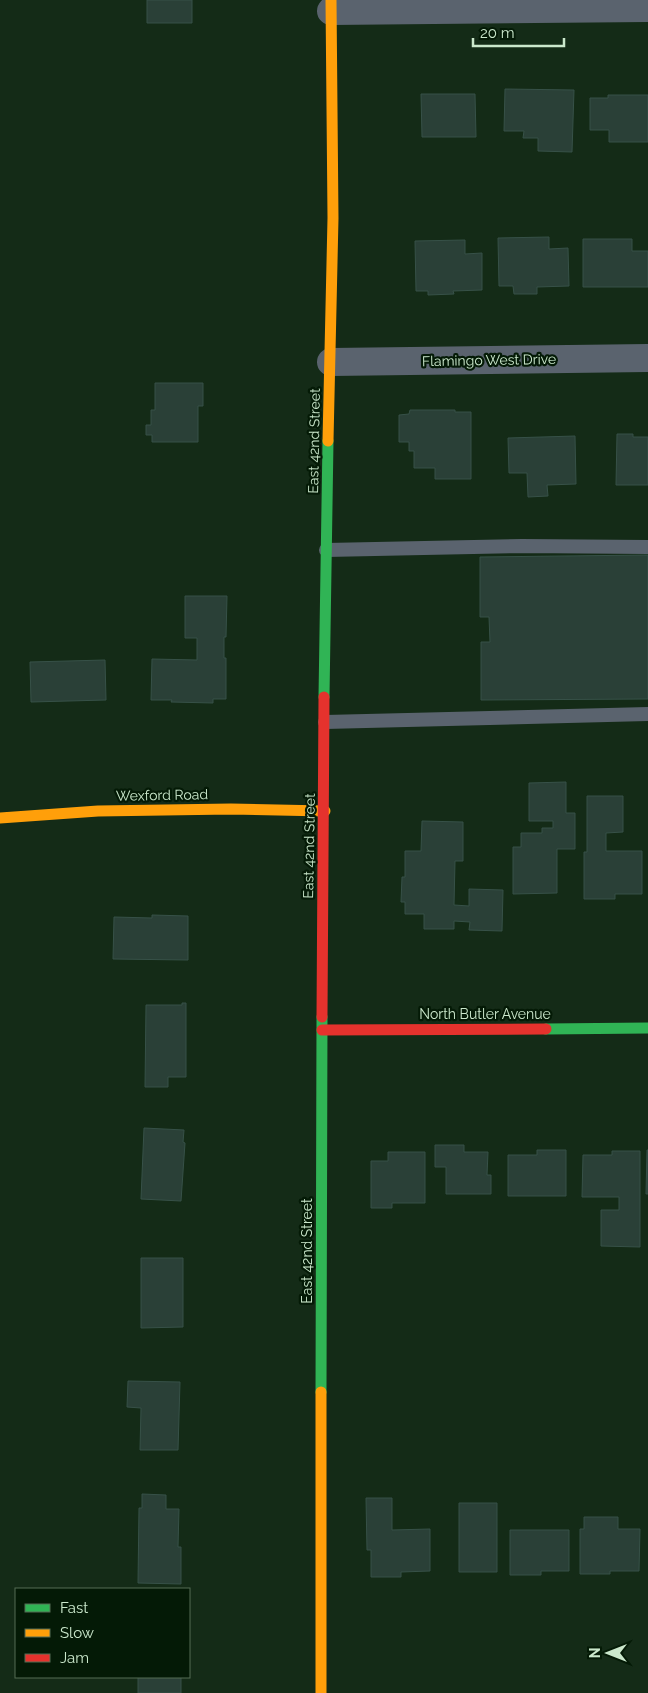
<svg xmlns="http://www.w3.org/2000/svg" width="648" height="1693" font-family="Raleway,sans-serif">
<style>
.building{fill:#2a4037;stroke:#375148}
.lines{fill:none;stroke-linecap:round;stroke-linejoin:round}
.lane{stroke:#5a636e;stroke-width:14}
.street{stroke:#5a636e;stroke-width:28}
.fast{stroke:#30b455;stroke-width:11}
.slow{stroke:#ff9f0a;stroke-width:11}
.jam{stroke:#e5322d;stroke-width:11}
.labels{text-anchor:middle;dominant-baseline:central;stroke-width:4.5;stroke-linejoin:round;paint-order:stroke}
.street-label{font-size:14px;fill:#cbe8cc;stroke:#041a06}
</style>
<rect width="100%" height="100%" fill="#142b17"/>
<path class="building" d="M 147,0 L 192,0 L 192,23 L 147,23 Z
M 505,89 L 574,90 L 572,152 L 538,151 L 538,138 L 523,138 L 524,131 L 504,131 Z
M 421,94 L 475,94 L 476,137 L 422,137 Z
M 608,95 L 648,95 L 648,142 L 609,142 L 609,130 L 590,130 L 590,98 L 608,98 Z
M 549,237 L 549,249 L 568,248 L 569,286 L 537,287 L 537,294 L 514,294 L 513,286 L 499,286 L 498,238 Z
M 583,239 L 632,239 L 632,251 L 648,251 L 648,287 L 583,287 Z
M 465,240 L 465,254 L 482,253 L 482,290 L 453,291 L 454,294 L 428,295 L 428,291 L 416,291 L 415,241 Z
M 155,383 L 203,383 L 203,406 L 198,406 L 198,442 L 152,442 L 152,435 L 146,435 L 146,425 L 151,425 L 151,410 L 155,410 Z
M 410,410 L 455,410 L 455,412 L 471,412 L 471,479 L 435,479 L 435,468 L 414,468 L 414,451 L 409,451 L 409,442 L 399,442 L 399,415 L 409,414 Z
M 617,434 L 633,434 L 633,437 L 648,437 L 648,485 L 616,485 Z
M 575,436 L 576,484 L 547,485 L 548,496 L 528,497 L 527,473 L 509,473 L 508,438 Z
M 648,555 L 648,699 L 481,700 L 481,642 L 490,642 L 489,617 L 480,617 L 480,557 Z
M 185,596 L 227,596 L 226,637 L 224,637 L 224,658 L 226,658 L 226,699 L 213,699 L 213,703 L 171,702 L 172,700 L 151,700 L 152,659 L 197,660 L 197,638 L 185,638 Z
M 105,660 L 106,700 L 31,702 L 30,662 Z
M 566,782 L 566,813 L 575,813 L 575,849 L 557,849 L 557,893 L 513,894 L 513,847 L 521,847 L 521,833 L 542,833 L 542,828 L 553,828 L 553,821 L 529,821 L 529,783 Z
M 587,796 L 623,796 L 623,832 L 606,833 L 606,851 L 642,851 L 642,894 L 615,894 L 615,899 L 584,899 L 584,852 L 587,852 Z
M 422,821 L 463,822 L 463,861 L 455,861 L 454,905 L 469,906 L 469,889 L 503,890 L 502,931 L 469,930 L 470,922 L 454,921 L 454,929 L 424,929 L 424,914 L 405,914 L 405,902 L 401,902 L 402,877 L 405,877 L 405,851 L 421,851 Z
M 152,915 L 188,916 L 188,960 L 113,959 L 114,917 L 152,918 Z
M 182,1003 L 186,1003 L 186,1077 L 168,1077 L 168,1087 L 145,1087 L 146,1005 L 182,1005 Z
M 144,1128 L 184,1130 L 183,1142 L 185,1143 L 181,1201 L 141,1199 Z
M 435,1145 L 464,1145 L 464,1152 L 488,1152 L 487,1175 L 491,1175 L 491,1194 L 446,1194 L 446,1167 L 435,1167 Z
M 537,1150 L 566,1150 L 566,1196 L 508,1196 L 508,1155 L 537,1155 Z
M 647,1150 L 648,1150 L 648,1194 L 646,1194 Z
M 612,1151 L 640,1151 L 640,1247 L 601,1246 L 601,1210 L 619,1210 L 619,1197 L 582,1197 L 583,1155 L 612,1155 Z
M 388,1152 L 425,1152 L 425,1203 L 392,1203 L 392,1208 L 371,1208 L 371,1161 L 388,1161 Z
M 141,1258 L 183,1258 L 183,1327 L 141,1328 Z
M 128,1381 L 180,1382 L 178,1450 L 140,1450 L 141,1408 L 127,1407 Z
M 142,1494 L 166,1495 L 166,1509 L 179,1509 L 178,1547 L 181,1547 L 181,1584 L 138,1583 L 139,1508 L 142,1508 Z
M 366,1498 L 392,1498 L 392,1530 L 430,1529 L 430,1571 L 401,1572 L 401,1577 L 371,1577 L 371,1550 L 367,1550 Z
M 459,1503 L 497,1503 L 497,1572 L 459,1572 Z
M 584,1517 L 618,1517 L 618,1529 L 640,1529 L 639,1571 L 610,1571 L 610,1574 L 580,1574 L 580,1529 L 584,1529 Z
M 510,1530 L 569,1530 L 569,1571 L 541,1571 L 541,1575 L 510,1575 Z
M 138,1677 L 181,1677 L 181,1693 L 138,1693 Z"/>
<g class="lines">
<path class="lane" d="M 326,550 L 522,546 L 648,547
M 325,722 L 648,714"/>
<path class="street" d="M 331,11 L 648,8
M 331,362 L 648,358"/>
<path class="fast" d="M 324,697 L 328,441
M 546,1029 L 648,1028
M 321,1392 L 322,1017"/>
<path class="slow" d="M 328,441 L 333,218 L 331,0
M 0,818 L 98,811 L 231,809 L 325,811
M 321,1693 L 321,1392"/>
<path class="jam" d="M 322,1017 L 324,697
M 322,1030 L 546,1029"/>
</g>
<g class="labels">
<g class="street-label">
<text transform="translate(489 360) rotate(-1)">Flamingo West Drive</text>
<text transform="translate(314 441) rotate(-89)">East 42nd Street</text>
<text transform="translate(162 795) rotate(-1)">Wexford Road</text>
<text transform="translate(309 846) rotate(-89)">East 42nd Street</text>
<text x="485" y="1014">North Butler Avenue</text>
<text transform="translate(307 1251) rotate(-90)">East 42nd Street</text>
</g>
</g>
<rect x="15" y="1588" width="175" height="90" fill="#041a06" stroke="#546c55"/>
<rect x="25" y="1604" width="25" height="8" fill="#30b455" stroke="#546c55"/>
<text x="60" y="1613" font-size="15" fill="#cbe8cc">Fast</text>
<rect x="25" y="1629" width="25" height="8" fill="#ff9f0a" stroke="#546c55"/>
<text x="60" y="1638" font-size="15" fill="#cbe8cc">Slow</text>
<rect x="25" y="1654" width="25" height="8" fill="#e5322d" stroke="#546c55"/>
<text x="60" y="1663" font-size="15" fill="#cbe8cc">Jam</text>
<g transform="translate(608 1653) rotate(270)" stroke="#041a06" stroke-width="4" paint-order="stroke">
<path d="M0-4L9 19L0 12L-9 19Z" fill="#cbe8cc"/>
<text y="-8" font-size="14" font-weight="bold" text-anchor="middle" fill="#cbe8cc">N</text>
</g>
<path d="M473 38v8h91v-8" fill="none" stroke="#cbe8cc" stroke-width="2.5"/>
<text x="480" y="38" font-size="15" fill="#cbe8cc" stroke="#041a06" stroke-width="4" paint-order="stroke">20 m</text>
</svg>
